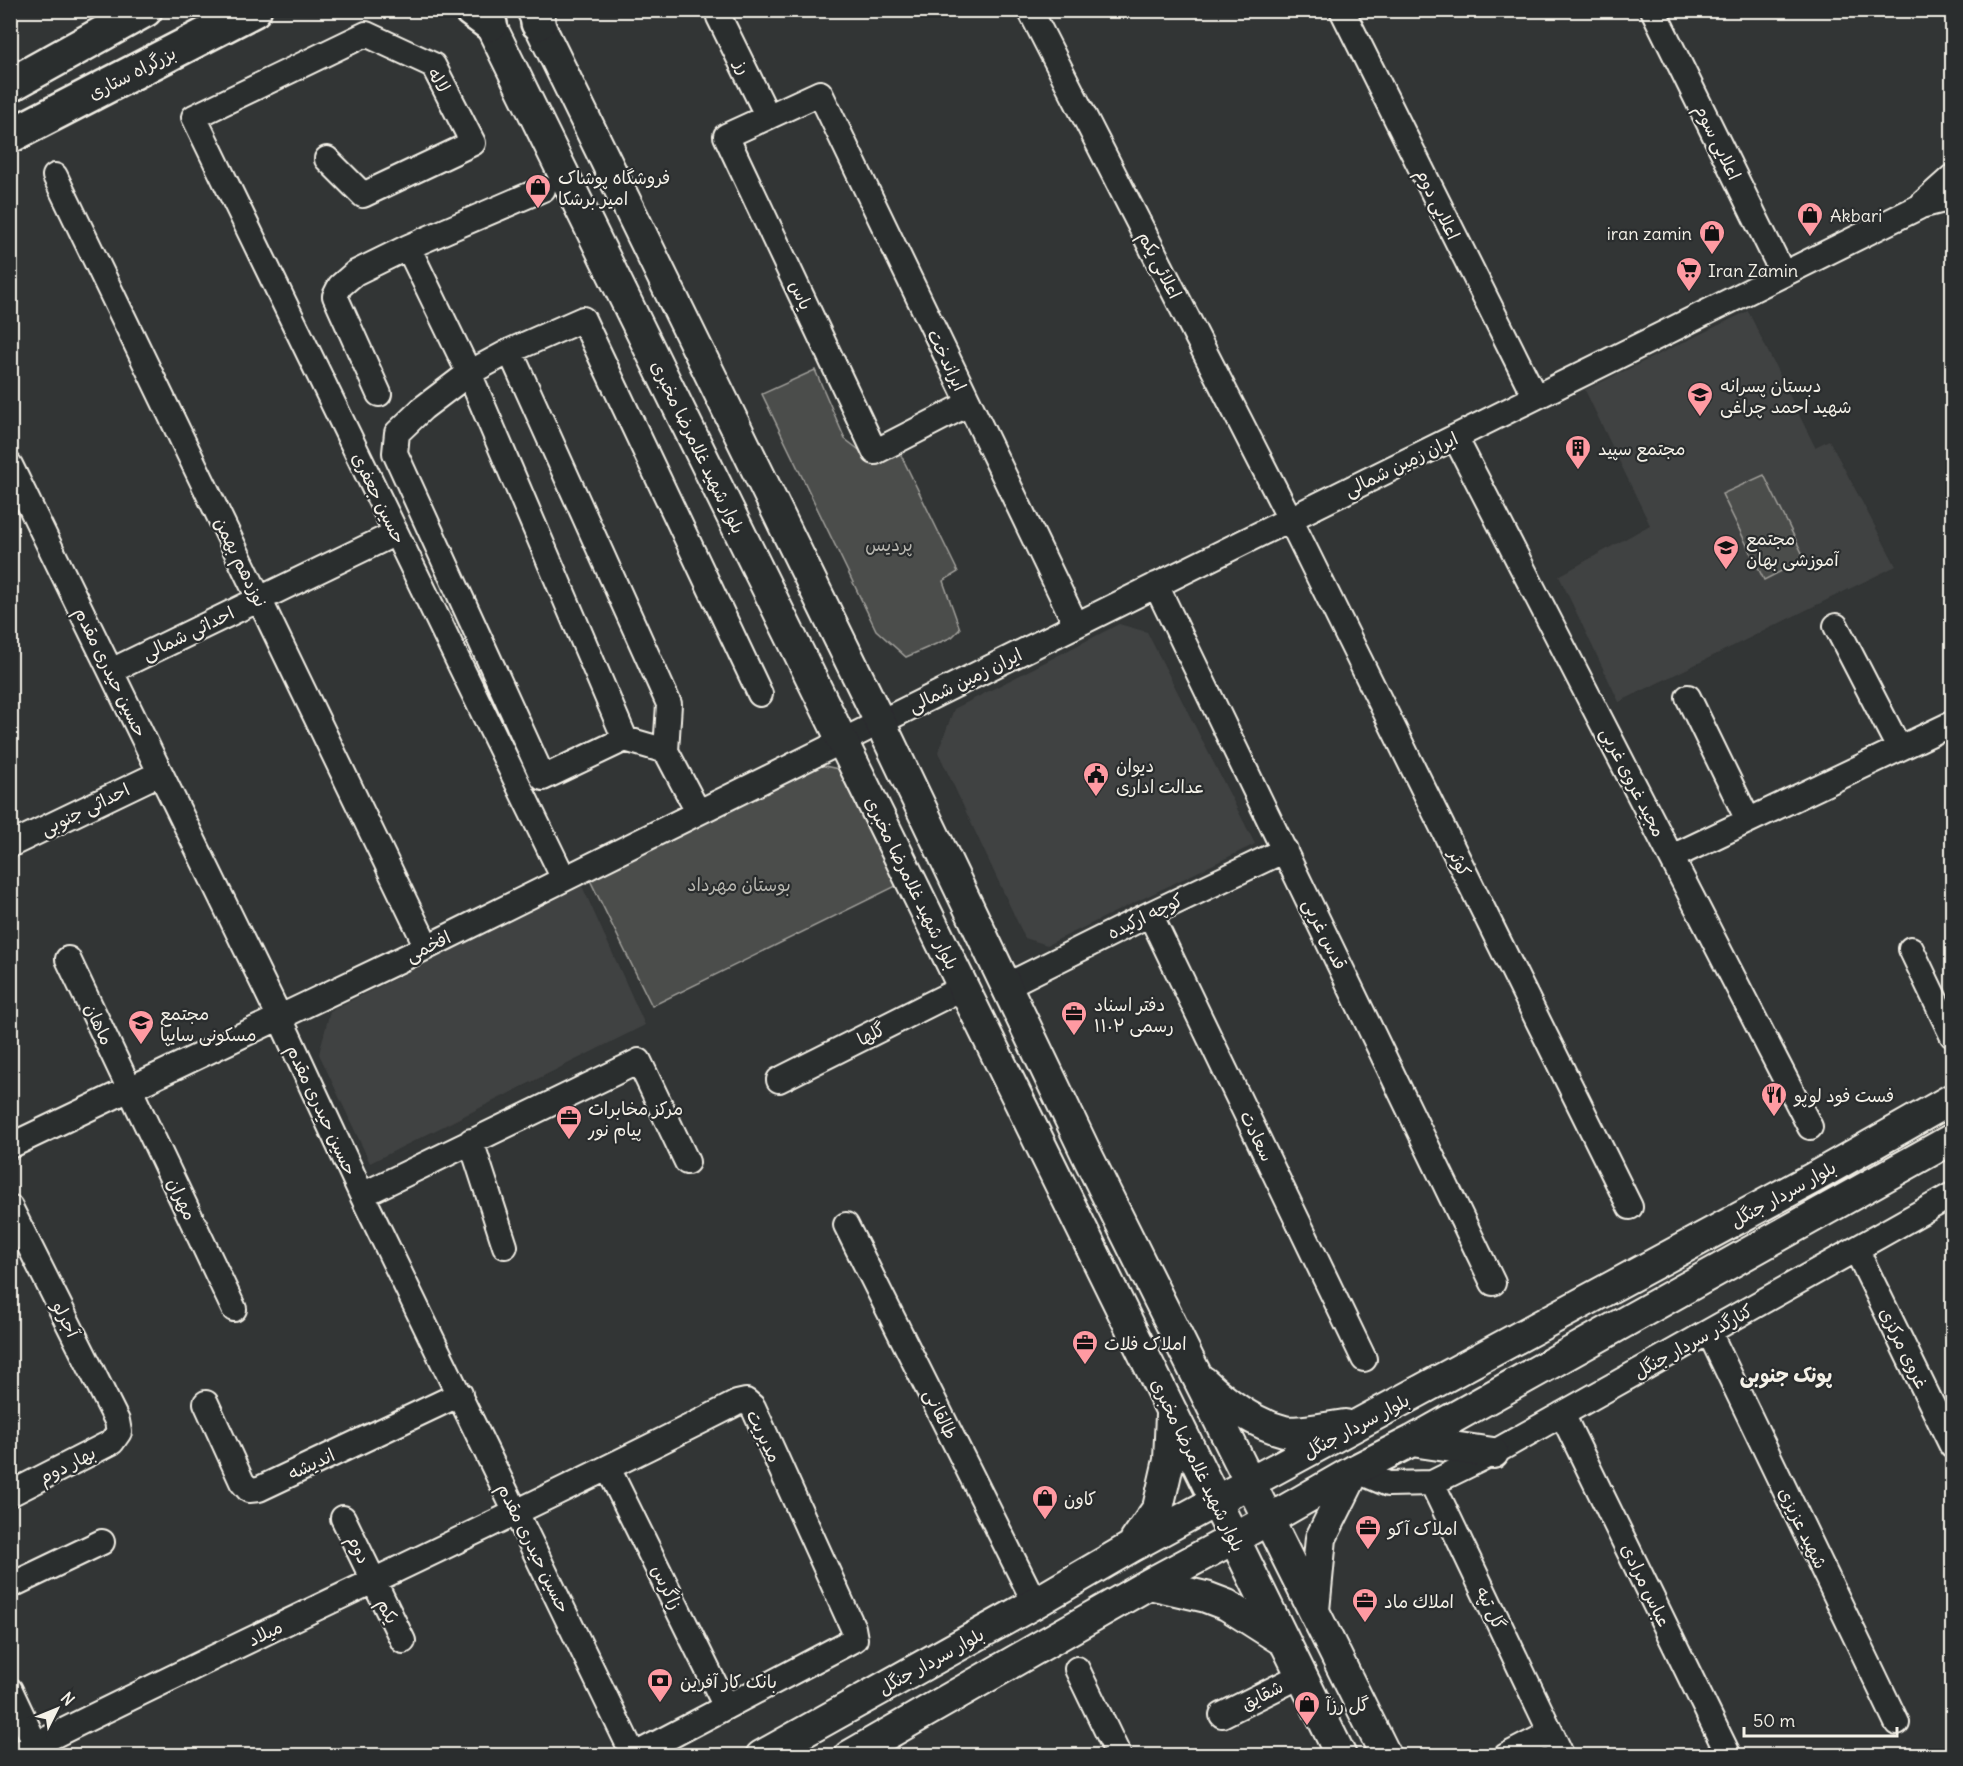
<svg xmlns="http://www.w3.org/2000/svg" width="1963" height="1766" font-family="Delius,'Playpen Sans Arabic',sans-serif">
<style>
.built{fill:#404242}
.green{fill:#4b4d4c;stroke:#a09f9a;stroke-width:1.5}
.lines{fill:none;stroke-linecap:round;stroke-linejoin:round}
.minor-casing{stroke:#f4f1e8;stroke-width:28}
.major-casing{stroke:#f4f1e8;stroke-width:34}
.highway-casing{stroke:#f4f1e8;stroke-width:38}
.minor{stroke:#2a2d2e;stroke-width:24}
.major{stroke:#2a2d2e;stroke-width:30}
.highway{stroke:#2a2d2e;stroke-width:33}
.labels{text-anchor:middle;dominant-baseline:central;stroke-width:4.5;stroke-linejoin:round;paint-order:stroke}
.street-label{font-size:18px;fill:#f4f1e8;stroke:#2a2d2e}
.poi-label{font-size:18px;fill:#f4f1e8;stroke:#2a2d2e;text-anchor:start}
.park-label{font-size:18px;fill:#b9b8b1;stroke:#2a2d2e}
.neighbourhood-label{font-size:20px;font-weight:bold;fill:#f4f1e8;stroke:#2a2d2e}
</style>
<rect width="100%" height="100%" fill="#323535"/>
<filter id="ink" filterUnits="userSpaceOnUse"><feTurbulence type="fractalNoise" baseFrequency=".0167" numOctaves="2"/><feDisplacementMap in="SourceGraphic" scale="12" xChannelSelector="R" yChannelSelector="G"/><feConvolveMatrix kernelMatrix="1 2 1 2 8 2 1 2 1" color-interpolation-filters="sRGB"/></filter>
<g filter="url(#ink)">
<path class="built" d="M 1748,311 L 1815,447 L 1829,440 L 1896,566 L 1619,702 L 1559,576 L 1650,525 L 1585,390 Z
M 1119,624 L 1147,632 L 1255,844 L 1047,945 L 1025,938 L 938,752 L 954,709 Z
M 582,886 L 645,1025 L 370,1163 L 319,1054 L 330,1011 Z"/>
<path class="green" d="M 815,370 L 845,439 L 876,463 L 900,453 L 958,572 L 943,581 L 960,629 L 952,637 L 906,657 L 876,630 L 762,394 Z
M 1764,475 L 1805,559 L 1764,580 L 1722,494 Z
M 820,765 L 838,769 L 896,886 L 652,1006 L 589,878 Z"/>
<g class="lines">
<defs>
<path id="minor" d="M 1030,10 L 1290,519 L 1630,1207
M 1342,10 L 1535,397
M 1653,10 L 1783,274
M 719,17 L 768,117
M 327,159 L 363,195 L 473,143 L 433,65 L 366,34 L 194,117 L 564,879
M 55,176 L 427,947
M 1923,203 L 1952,177
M 408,247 L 469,373 L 625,739
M 510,351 L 669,704 L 666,751 L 698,812
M 379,394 L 335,296 L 340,286 L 355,273 L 408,247 L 543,189
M 968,404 L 875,452 L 726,136 L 820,93 L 1076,625
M 1455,437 L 1810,1127
M 10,465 L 280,1018 L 362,1195 L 634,1756
M 1156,585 L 1493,1283
M 1836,626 L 1899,748
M 111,671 L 396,533
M 1688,697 L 1748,820
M 666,751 L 625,739 L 543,778 L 395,453 L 397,433 L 423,408 L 469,373 L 510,351 L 583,319 L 760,694
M 10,845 L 160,773
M 1672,857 L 1951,724
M 1150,914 L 1364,1359
M 1911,949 L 1952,1035
M 68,959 L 234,1309
M 1006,986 L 1150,914 L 1285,850
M 779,1080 L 964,987
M 471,1141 L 505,1246
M 10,1146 L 427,947 L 1921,206 L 1952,198
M 362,1195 L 639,1061 L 687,1162
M 10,1207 L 117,1421 L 119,1432 L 112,1442 L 10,1494
M 846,1225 L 1035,1603
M 1856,1249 L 1952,1446
M 1709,1332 L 1897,1723
M 206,1403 L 242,1482 L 249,1490 L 259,1489 L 460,1394
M 1562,1414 L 1729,1756
M 608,1468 L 726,1707
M 1355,1470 L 1388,1484 L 1432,1483 L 1493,1453 L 1952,1195
M 1432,1483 L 1562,1756
M 343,1518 L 403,1641
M 10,1586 L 102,1542
M 1077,1669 L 1119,1756
M 10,1690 L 41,1756
M 1222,1715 L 1302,1675
M 13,1756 C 253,1635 498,1525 737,1403 L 746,1401 L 753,1407 L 853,1628 L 855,1639 L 633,1756
M 1506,1756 L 1550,1733"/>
<path id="major" d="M 483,10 L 1341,1756
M 532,10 L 880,722 L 1088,1157 L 1386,1756
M 1204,1382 C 1226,1403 1253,1423 1284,1431 C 1296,1434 1330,1427 1345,1425
M 1412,1441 L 1493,1453
M 1135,1541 L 1158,1508 L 1169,1460 L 1171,1415
M 1149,1584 L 1206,1597 L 1227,1605 L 1285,1642
M 1314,1610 L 1321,1538 L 1355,1470
M 761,1756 L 1035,1603 L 1131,1547 L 1813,1178 L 1952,1099
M 849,1756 L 1149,1584 L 1268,1520 L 1355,1470 L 1412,1441 L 1952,1139"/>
<path id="highway" d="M 471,10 L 490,24
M 537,10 L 538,23
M 10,85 L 145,10
M 10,136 L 254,10"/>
</defs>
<use href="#minor" class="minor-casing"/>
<use href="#major" class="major-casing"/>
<use href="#highway" class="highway-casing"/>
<use href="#minor" class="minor"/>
<use href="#major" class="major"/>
<use href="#highway" class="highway"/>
</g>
</g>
<defs>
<symbol id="shop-pin" viewBox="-11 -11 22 30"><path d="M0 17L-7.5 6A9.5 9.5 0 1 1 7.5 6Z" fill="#ff9aa2" stroke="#2a2d2e"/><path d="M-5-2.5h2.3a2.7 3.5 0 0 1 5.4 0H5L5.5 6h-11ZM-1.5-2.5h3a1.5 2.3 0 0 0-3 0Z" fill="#111"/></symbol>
<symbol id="supermarket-pin" viewBox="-11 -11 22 30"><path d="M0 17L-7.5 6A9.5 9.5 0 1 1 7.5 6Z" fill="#ff9aa2" stroke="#2a2d2e"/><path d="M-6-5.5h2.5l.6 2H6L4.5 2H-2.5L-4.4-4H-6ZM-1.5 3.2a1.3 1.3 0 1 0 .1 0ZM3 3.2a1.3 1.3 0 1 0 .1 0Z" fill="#111"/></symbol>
<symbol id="school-pin" viewBox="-11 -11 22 30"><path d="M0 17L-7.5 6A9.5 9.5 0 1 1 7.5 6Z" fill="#ff9aa2" stroke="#2a2d2e"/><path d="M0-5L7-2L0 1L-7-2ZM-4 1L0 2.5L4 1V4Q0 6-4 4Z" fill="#111"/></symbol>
<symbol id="building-pin" viewBox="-11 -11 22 30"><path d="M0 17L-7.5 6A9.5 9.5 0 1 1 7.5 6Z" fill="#ff9aa2" stroke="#2a2d2e"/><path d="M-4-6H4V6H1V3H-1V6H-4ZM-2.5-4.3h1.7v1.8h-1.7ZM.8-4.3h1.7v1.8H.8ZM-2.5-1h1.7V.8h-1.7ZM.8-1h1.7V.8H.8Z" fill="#111"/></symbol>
<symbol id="civic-pin" viewBox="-11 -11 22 30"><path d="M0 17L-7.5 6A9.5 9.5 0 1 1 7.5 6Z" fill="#ff9aa2" stroke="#2a2d2e"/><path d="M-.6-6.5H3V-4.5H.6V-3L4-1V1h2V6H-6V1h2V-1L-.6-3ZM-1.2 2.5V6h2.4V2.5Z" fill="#111"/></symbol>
<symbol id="office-pin" viewBox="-11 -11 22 30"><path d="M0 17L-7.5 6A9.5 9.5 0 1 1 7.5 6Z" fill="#ff9aa2" stroke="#2a2d2e"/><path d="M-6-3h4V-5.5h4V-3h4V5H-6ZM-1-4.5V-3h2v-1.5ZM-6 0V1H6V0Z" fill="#111"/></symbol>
<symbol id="university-pin" viewBox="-11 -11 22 30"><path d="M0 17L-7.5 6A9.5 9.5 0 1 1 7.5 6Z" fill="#ff9aa2" stroke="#2a2d2e"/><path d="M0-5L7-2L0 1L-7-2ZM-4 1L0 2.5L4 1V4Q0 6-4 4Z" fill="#111"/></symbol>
<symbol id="restaurant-pin" viewBox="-11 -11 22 30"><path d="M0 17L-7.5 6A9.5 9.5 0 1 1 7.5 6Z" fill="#ff9aa2" stroke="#2a2d2e"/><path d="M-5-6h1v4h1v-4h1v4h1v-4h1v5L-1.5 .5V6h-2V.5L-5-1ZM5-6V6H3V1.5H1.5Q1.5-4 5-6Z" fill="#111"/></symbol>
<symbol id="bank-pin" viewBox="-11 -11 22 30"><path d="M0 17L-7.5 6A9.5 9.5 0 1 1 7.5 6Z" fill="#ff9aa2" stroke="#2a2d2e"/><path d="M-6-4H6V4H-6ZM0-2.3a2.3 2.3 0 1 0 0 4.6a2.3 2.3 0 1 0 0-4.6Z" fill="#111"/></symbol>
</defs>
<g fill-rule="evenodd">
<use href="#shop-pin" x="523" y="172" width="30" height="40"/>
<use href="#shop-pin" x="1795" y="200" width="30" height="40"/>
<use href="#shop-pin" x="1697" y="218" width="30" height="40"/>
<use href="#supermarket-pin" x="1674" y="255" width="30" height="40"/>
<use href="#school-pin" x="1685" y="380" width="30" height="40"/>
<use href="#building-pin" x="1563" y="433" width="30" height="40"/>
<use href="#school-pin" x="1711" y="533" width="30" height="40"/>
<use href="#civic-pin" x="1081" y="760" width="30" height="40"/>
<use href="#office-pin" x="1059" y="999" width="30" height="40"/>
<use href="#university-pin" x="126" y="1008" width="30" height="40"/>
<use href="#restaurant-pin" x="1759" y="1080" width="30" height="40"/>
<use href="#office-pin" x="554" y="1103" width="30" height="40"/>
<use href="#office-pin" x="1070" y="1328" width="30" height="40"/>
<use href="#shop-pin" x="1030" y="1483" width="30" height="40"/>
<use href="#office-pin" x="1353" y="1513" width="30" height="40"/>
<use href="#office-pin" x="1350" y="1586" width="30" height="40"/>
<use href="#bank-pin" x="645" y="1666" width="30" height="40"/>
<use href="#shop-pin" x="1292" y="1689" width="30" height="40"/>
</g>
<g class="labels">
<g class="street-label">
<text transform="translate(743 67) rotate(64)">رز</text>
<text transform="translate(132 73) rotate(-27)">بزرگراه ستاری</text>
<text transform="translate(439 80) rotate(58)">لاله</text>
<text transform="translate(1718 142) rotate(64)">اعلایی سوم</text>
<text transform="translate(1438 204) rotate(64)">اعلایی دوم</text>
<text transform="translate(1160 265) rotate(63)">اعلائی یکم</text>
<text transform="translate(801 295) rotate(65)">یاس</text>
<text transform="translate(947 360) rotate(64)">ایراندخت</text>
<text transform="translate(698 447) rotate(64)">بلوار شهید غلامرضا مخبری</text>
<text transform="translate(1401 464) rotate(-26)">ایران زمین شمالی</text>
<text transform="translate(379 498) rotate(64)">حسین جعفری</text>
<text transform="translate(241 562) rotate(64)">نوزدهم بهمن</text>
<text transform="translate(188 633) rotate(-26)">احداثی شمالی</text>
<text transform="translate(111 672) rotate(64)">حسین حیدری مقدم</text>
<text transform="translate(965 680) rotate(-26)">ایران زمین شمالی</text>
<text transform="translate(1633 782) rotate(63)">مجید غروی غربی</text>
<text transform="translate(85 809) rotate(-26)">احداثی جنوبی</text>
<text transform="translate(1460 863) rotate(64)">کوثر</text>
<text transform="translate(912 883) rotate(64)">بلوار شهید غلامرضا مخبری</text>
<text transform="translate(1145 916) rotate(-26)">کوچه ارکیده</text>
<text transform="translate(1325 934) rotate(64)">قدس غربی</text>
<text transform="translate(428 946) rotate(-26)">افخمی</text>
<text transform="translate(99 1024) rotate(65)">ماهان</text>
<text transform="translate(871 1034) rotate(-27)">گلها</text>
<text transform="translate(322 1110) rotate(65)">حسین حیدری مقدم</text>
<text transform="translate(1257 1136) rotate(64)">سعادت</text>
<text transform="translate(1783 1194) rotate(-29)">بلوار سردار جنگل</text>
<text transform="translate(182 1199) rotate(65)">مهران</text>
<text transform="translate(66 1319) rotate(64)">آجرلو</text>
<text transform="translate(1693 1341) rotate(-29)">کنارگذر سردار جنگل</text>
<text transform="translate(1904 1348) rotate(64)">غروی مرکزی</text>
<text transform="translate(941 1414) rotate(64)">طالقانی</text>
<text transform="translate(1356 1426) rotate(-28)">بلوار سردار جنگل</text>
<text transform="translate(764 1436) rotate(64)">مدیریت</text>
<text transform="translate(311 1464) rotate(-25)">اندیشه</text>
<text transform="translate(67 1465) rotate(-27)">بهار دوم</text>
<text transform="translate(1198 1465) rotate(64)">بلوار شهید غلامرضا مخبری</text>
<text transform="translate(1803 1528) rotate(64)">شهید عزیزی</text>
<text transform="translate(534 1548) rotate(64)">حسین حیدری مقدم</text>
<text transform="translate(359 1549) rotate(64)">دوم</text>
<text transform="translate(1646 1585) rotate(64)">عباس مرادی</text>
<text transform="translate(667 1587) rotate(64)">زاگرس</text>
<text transform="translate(1491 1608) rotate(65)">گل تپه</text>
<text transform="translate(388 1611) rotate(64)">یکم</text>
<text transform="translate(265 1633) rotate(-26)">میلاد</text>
<text transform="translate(931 1661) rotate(-29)">بلوار سردار جنگل</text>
<text transform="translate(1262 1695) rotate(-27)">شقایق</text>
</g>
<g class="poi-label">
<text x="558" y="177">فروشگاه پوشاک<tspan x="558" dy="21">امیر برشکا</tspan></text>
<text x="1830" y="215">Akbari</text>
<text x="1692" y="233" text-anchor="end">iran zamin</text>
<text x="1708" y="270">Iran Zamin</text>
<text x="1720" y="385">دبستان پسرانه<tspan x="1720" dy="21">شهید احمد چراغی</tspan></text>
<text x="1598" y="448">مجتمع سپید</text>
<text x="1746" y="538">مجتمع<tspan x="1746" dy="21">آموزشی بهان</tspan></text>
<text x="1116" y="765">دیوان<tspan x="1116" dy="21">عدالت اداری</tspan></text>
<text x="1094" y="1004">دفتر اسناد<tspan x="1094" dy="21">رسمی ۱۱۰۲</tspan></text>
<text x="160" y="1013">مجتمع<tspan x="160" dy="21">مسکونی سایپا</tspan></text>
<text x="1794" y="1095">فست فود لوپو</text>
<text x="588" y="1108">مرکز مخابرات<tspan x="588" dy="21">پیام نور</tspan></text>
<text x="1104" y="1343">املاک فلات</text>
<text x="1064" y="1498">کاون</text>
<text x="1388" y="1528">املاک آکو</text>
<text x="1384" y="1601">املاك ماد</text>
<text x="680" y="1681">بانک کار آفرین</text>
<text x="1326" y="1704">گل رزآ</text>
</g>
<g class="park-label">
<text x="889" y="544">پردیس</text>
<text x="739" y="884">بوستان مهرداد</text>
</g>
<g class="neighbourhood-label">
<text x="1786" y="1374">پونک جنوبی</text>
</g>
</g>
<rect width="1963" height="1766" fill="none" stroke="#2a2d2e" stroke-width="36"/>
<rect x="18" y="18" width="1927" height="1730" fill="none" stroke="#f4f1e8" stroke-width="2" filter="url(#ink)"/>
<g transform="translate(57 1709) rotate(47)" stroke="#2a2d2e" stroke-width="4.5" paint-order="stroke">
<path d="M0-4.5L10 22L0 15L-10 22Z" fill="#f4f1e8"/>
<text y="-9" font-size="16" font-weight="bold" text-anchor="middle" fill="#f4f1e8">N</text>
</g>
<path d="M1744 1727v9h153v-9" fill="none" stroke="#f4f1e8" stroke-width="3"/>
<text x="1753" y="1727" font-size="18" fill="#f4f1e8" stroke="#2a2d2e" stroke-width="4.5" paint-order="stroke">50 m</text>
</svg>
